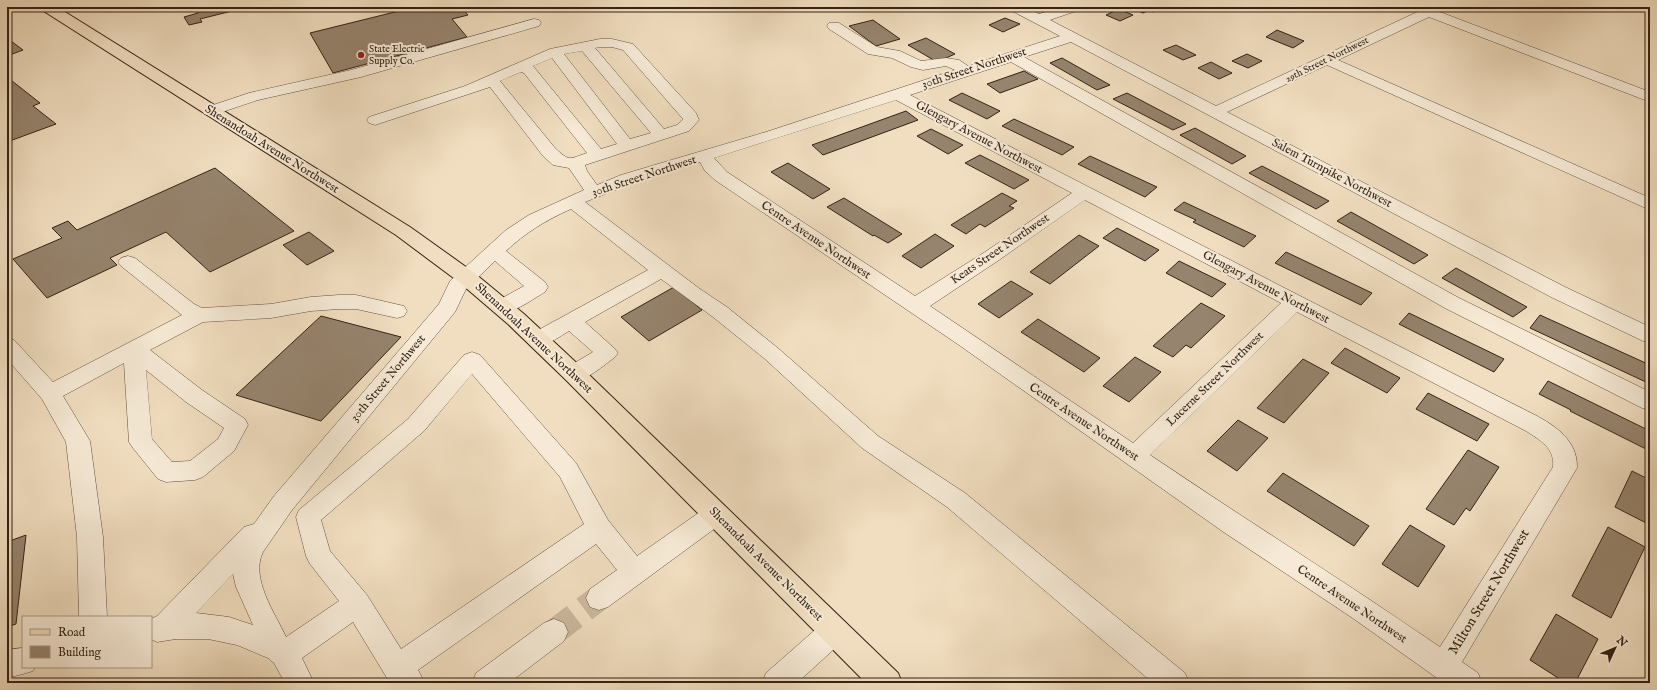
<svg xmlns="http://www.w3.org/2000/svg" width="1657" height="690" font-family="'IM FELL English',serif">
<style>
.building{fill:#96846e;stroke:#332215}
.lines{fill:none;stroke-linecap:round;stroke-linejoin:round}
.minor-tunnel{stroke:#cbb89e;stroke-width:26;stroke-dasharray:26 12;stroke-linecap:butt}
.minor-casing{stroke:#625140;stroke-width:1}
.major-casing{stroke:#332215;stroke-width:2}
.minor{fill:#f6ead6;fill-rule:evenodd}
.major{fill:#f1dec0;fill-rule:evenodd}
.poi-dot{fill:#8f2418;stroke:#f6ead6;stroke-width:1.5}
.labels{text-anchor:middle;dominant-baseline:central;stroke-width:4;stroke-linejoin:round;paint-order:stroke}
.far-poi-label{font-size:10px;fill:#332215;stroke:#f6ead6;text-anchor:start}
.far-street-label{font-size:10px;fill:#332215;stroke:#f6ead6}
.street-label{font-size:12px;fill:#332215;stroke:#f6ead6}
.near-street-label{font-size:14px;fill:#332215;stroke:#f6ead6}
</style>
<rect width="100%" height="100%" fill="#f1dec0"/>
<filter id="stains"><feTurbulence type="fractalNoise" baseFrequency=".005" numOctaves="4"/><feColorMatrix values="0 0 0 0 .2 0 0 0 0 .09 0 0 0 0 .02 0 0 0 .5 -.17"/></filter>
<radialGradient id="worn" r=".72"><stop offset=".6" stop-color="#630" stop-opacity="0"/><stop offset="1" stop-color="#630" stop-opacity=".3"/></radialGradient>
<path class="building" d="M 194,7 L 248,7 L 200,19 L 202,22 L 189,25 L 184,17 L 198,13 Z
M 415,7 L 461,7 L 468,15 L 452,19 L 467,37 L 333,73 L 310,33 Z
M 1129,7 L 1154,7 L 1159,9 L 1153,12 L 1149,10 L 1143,13 Z
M 1119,9 L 1133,15 L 1120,21 L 1106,15 Z
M 1005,18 L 1020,24 L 1003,32 L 989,25 Z
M 873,20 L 900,39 L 876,46 L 849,26 Z
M 1277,30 L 1304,41 L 1293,48 L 1266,37 Z
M 7,38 L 23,50 L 7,56 Z
M 926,38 L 955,54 L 937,62 L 908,45 Z
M 1176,45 L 1196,55 L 1183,60 L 1163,50 Z
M 1247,54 L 1262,61 L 1248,68 L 1232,61 Z
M 1062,58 L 1110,85 L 1097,90 L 1050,63 Z
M 1211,62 L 1232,73 L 1219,79 L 1198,68 Z
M 1024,71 L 1038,79 L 1000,93 L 987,84 Z
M 7,77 L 40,103 L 33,106 L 56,124 L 7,142 Z
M 962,93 L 1000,111 L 987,119 L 949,100 Z
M 1127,93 L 1186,124 L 1173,130 L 1113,99 Z
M 906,111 L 918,120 L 823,155 L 812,145 Z
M 1014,119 L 1074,147 L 1062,155 L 1002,126 Z
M 1195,128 L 1246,156 L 1232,164 L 1180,135 Z
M 931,129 L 963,145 L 948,154 L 917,136 Z
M 980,155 L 1029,180 L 1014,189 L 965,163 Z
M 1090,156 L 1157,187 L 1145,197 L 1078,164 Z
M 788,163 L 830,189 L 813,199 L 771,172 Z
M 1262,166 L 1329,201 L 1316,209 L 1249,173 Z
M 215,168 L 294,231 L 210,272 L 166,232 L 110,258 L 117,265 L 47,298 L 13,259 L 62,238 L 52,228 L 68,221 L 77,230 Z
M 1002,193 L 1017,201 L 1009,206 L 1014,208 L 985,227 L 980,224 L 966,234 L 951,225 Z
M 844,198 L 902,234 L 888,243 L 874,235 L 873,236 L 827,207 Z
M 1184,202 L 1256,236 L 1244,247 L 1193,222 L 1196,220 L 1174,210 Z
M 1351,212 L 1428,255 L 1414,264 L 1337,221 Z
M 1117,228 L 1159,250 L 1145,261 L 1103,238 Z
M 309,232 L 334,251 L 307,265 L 283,245 Z
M 935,234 L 954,246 L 921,268 L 902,256 Z
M 1079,235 L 1099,246 L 1050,284 L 1030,272 Z
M 1286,252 L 1372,293 L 1361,305 L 1275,263 Z
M 1179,261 L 1226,284 L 1212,297 L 1166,273 Z
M 1456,268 L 1527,307 L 1513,317 L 1442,278 Z
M 1011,281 L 1033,294 L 999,318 L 978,304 Z
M 674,287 L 702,310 L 649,341 L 621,317 Z
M 1201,303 L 1225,316 L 1191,348 L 1186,345 L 1173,357 L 1153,346 Z
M 1409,313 L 1504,359 L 1494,372 L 1399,324 Z
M 1540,315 L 1650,365 L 1650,380 L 1648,383 L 1530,328 Z
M 321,316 L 401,337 L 321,421 L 236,395 Z
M 1038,319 L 1100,358 L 1084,372 L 1021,332 Z
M 1345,348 L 1400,378 L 1387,393 L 1331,363 Z
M 1135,357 L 1161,372 L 1129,402 L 1103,386 Z
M 1303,359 L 1329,373 L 1284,423 L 1257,408 Z
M 1548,381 L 1650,431 L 1650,451 L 1570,411 L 1571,410 L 1539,394 Z
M 1428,393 L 1489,424 L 1477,441 L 1416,409 Z
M 1238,420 L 1268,438 L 1237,471 L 1207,451 Z
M 1468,450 L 1499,467 L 1470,511 L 1466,508 L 1454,525 L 1426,509 Z
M 1632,471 L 1650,480 L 1650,525 L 1615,507 Z
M 1283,473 L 1369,526 L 1354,546 L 1267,491 Z
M 1410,525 L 1445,546 L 1418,587 L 1382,564 Z
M 1608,527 L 1645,547 L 1611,618 L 1572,596 Z
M 26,535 L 16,624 L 7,627 L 7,542 Z
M 1556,614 L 1598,639 L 1575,683 L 1566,683 L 1530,660 Z"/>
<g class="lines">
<path class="minor-tunnel" d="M 554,632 L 599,598"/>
<defs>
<path id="minor" d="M 1008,7 L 1025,7 L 1039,14 L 1061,7 L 1081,7 L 1079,10 L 1050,20 L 1216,106 L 1428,7 L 1446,7 L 1440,12 L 1650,92 L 1650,102 L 1429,17 L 1338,60 L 1650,198 L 1650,210 L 1327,65 L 1227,112 L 1565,287 L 1650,327 L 1650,343 L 1643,341 L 1551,297 L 1071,42 L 1024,57 L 1459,298 L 1650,392 L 1650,410 L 1642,408 L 1445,308 L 1011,62 L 910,95 L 1302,297 L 1535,415 C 1556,426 1578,441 1577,468 L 1462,662 L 1478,673 L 1482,683 L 1444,683 L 1354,619 L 1222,531 L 959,345 L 715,180 L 705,171 L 700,162 L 633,183 L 585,202 L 700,289 L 727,307 L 779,349 L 878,436 L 965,493 L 1185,673 L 1189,683 L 1153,683 L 947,507 L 862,448 L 765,359 L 713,317 L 661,279 L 585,322 L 614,348 L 618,353 L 614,358 C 601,367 583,385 566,380 L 563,374 L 566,368 L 593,352 L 569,331 C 557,338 545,348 531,344 L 528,339 L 531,334 L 648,270 L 571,209 C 546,220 525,233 506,251 L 545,282 L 548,287 L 545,292 C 531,300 511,316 495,312 L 492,307 L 495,302 L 524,286 L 495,261 L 466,289 L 455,312 L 292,510 L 263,552 C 250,578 275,613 286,637 L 339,601 L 310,564 L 306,556 L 296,517 L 299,510 L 408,419 L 464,355 L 472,352 L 480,355 L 576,463 L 608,520 L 637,556 L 707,507 L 716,504 L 725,507 L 728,514 L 725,521 L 608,607 L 599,610 L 590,607 L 586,598 L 590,589 L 617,570 L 596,544 L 418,670 L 425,683 L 392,683 L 387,678 L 353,622 L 302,658 L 314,683 L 285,683 L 274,663 L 268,658 L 237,645 L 208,639 L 176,639 L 157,642 L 151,639 L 151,619 L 157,616 L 244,527 L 254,524 L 274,496 L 439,304 L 450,281 L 506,230 L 529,215 L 584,190 L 569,168 L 553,165 L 543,156 L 490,87 L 375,125 L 369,123 L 367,120 L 369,117 L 465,86 L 550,49 L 600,39 L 612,39 L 633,44 L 696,113 L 699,120 L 689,131 L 585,165 L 587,171 L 597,185 L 621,175 L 766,132 L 955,70 L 946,66 L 923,70 L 911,67 L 892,58 L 868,54 L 829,29 L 827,26 L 829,23 L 839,23 L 877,47 L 900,51 L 921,61 L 946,58 L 959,60 L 968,66 L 1060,36 L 1010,10 ZM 600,47 L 612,47 L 623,50 L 683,119 L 677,125 L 664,129 L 595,48 ZM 582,51 L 651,133 L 630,139 L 564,54 ZM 552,58 L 617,144 L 601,149 L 533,66 ZM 521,72 L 524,73 L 587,153 C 569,159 570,162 555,148 L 500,81 ZM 896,100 L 1072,193 L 985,252 L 915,296 L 727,172 L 714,158 ZM 1085,200 L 1281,303 L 1133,443 L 930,306 L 999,260 ZM 1297,312 L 1526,431 C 1540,440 1555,448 1553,467 L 1440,647 C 1344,581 1246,520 1150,455 ZM 472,374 L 560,477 L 584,524 L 401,649 L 367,595 L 330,551 L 321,520 L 424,431 ZM 233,574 L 236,587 L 253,625 L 229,617 L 196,613 Z
M 534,19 L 539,20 L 541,23 L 539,26 L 361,77 L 258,100 L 210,116 L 204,114 L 202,111 L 204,108 L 249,93 L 351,70 Z
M 128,256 L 135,258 L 194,304 L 202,308 L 271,304 L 311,297 L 339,295 L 356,295 L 404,306 L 407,311 L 404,316 L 397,318 L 356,309 L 339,309 L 311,311 L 271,318 L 203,322 L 150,350 L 202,390 L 245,419 L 248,425 L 234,451 L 203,477 L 195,480 L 166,482 L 158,479 L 133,448 L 129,442 L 124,363 L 63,396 L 90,441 L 103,537 L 107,617 L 79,617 L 77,537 L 66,442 L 42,399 L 7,359 L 7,338 L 14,340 L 53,382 L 182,315 L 121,266 L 118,262 L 121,258 ZM 146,370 L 186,402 L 224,428 L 218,439 L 190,461 L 172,462 L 152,439 Z
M 834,618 L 844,622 L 848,631 L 844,640 L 797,683 L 762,683 L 766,673 L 824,622 Z
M 554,619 L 564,623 L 568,632 L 564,641 L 509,683 L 472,683 L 476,673 L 544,623 Z
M 23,648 L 23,667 L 35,667 L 33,671 L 23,674 L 7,678 L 7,650 Z"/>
<path id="major" d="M 40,7 L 57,7 L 410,227 L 473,272 L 524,314 L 582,368 L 898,673 L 902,683 L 866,683 L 566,380 L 508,324 L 459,282 L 396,235 L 42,10 Z"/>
</defs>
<use href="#minor" class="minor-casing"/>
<use href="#major" class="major-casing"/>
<use href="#minor" class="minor"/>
<use href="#major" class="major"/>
</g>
<circle class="poi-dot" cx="361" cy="55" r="4"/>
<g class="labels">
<g class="far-poi-label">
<text x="369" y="49">State Electric<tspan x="369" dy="12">Supply Co.</tspan></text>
</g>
<g class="far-street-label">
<text transform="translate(1327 60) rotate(-26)">29th Street Northwest</text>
</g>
<g class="street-label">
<text transform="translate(974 68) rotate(-18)">30th Street Northwest</text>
<text transform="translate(979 137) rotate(28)">Glengary Avenue Northwest</text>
<text transform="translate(272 149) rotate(32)">Shenandoah Avenue Northwest</text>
<text transform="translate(1332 173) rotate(28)">Salem Turnpike Northwest</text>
<text transform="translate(644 176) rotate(-18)">30th Street Northwest</text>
<text transform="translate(816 240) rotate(34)">Centre Avenue Northwest</text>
<text transform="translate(1000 249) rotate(-34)">Keats Street Northwest</text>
<text transform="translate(1266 287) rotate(28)">Glengary Avenue Northwest</text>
<text transform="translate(534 338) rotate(43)">Shenandoah Avenue Northwest</text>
<text transform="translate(388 378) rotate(-50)">30th Street Northwest</text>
<text transform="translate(1215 379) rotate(-44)">Lucerne Street Northwest</text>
<text transform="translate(1084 422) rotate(34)">Centre Avenue Northwest</text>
<text transform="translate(766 564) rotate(45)">Shenandoah Avenue Northwest</text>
<text transform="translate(1352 604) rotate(34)">Centre Avenue Northwest</text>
</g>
<g class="near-street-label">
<text transform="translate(1489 592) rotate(-59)">Milton Street Northwest</text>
</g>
</g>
<rect width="1657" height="690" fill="none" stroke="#f1dec0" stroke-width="24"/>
<rect x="8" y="8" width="1641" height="674" fill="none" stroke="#332215" stroke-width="2"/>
<rect x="12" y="12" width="1633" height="666" fill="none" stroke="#332215"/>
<rect x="22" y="616" width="130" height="52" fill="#f6ead6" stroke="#a89a89"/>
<rect x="30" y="629" width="20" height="6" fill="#f1dec0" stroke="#a89a89"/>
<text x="58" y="636" font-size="12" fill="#332215">Road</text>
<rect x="30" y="646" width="20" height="12" fill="#96846e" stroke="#a89a89"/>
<text x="58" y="656" font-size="12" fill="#332215">Building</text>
<g transform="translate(1615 648) rotate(46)" stroke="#f6ead6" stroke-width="3" paint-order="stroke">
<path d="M0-3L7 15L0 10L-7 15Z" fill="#332215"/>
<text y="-6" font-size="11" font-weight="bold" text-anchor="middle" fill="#332215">N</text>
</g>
<rect width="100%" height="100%" filter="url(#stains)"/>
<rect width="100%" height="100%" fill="url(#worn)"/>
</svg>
